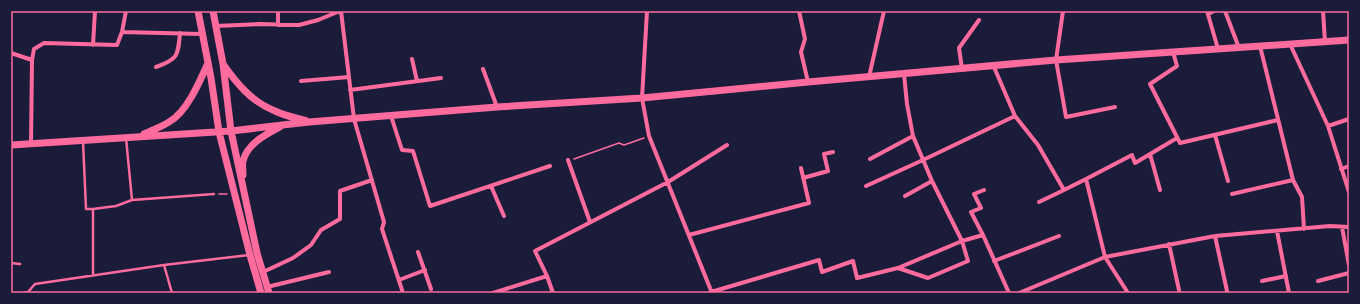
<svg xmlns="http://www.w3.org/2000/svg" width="1360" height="304" font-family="Helvetica,sans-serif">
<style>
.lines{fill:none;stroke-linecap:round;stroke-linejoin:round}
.path{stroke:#ff6b9d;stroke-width:1.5}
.service{stroke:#ff6b9d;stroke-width:2.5}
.minor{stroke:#ff6b9d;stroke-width:4}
.secondary{stroke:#ff6b9d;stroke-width:7}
.neatline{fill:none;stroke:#ff6b9d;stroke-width:1.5}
</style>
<rect width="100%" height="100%" fill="#1b1b3a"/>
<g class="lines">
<path class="path" d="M 574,159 L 619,143 L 624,145 L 644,138
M 219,194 L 227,194"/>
<path class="service" d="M 126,138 L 132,200
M 83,141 L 86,209 L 93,209 L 93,276
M 93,209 L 116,206 L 132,200 L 214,194
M 11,263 L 20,264
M 164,265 L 172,293
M 28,292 L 35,284 L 164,265 L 249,255"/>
<path class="minor" d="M 278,11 L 278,25
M 341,11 L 354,119 L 384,222 L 382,229 L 403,293
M 647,11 L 642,98 L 649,136 L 712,293
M 799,11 L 805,39 L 801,52 L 808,82
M 1063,11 L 1056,60 L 1066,117 L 1115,107
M 1207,11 L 1218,49
M 1225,11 L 1239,48
M 1323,11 L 1325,42
M 1208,14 L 1214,11
M 216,26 L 259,24 L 299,25 L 318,20 L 340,11
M 122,32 L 126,11
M 1290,44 L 1328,126 L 1349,192
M 93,45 L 95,11
M 1260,46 L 1293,180 L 1302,197 L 1304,229
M 1173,52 L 1177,66 L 1150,84 L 1180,143 L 1278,120
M 11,53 L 32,60
M 412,59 L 417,81
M 156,67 C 178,59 178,56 180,33
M 994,67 L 1015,116 L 1038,145 L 1064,190 L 1086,179 L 1105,257 L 1128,293
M 483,69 L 497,107
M 962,69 L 959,48 L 979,20
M 904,74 L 907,104 L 913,136 L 932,181 L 962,241 L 983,235 L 1009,293
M 869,77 L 884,11
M 301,81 L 349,77
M 350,90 L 441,78
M 391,116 L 402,150 L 413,151 L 430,206 L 550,166
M 1328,126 L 1349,119
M 1215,135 L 1228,181
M 31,144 L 32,60 L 34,49 L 44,43 L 117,45 L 122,32 L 202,34
M 1150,154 L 1160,190
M 870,159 L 913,136
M 568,160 L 590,222
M 1341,169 L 1349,166
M 803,178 L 828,171 L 824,154 L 833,152
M 1086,179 L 1132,155 L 1135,163 L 1177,138
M 491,186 L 504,216
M 866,186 L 923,160 L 1015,116
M 1232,194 L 1293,180
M 905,196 L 932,181
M 1039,202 L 1064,190
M 1342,227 L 1349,265
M 1277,231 L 1289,293
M 689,235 L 809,203 L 801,168
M 983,235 L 971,212 L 981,208 L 974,194 L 984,190
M 1215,236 L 1227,291
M 1169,244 L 1179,290
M 418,252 L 431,289
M 994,261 L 1059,236
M 263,272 L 293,258 L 311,245 L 321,230 L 340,219 L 340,191 L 372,180
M 399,280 L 425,270
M 1262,281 L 1286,276
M 1318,281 L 1349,273
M 267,287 L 329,272
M 711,292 L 819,260 L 822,272 L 853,261 L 857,278 L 898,268 L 962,241 L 968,261 L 928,278 L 898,268
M 25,293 L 28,293
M 493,293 L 547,276
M 553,293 L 547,276 L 535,251 L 668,182 L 727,145
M 1019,293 L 1105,257 L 1215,236 L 1330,226 L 1349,227"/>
<path class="secondary" d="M 198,11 L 211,78 L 219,132 L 250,255 L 261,293
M 213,11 L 223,64 L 231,131 L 257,253 L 269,293
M 223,64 C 237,84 252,102 275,111 C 285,116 297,118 307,121
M 144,134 C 152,130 162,127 169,122 C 187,112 200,81 208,63
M 11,145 L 231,131 L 309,122 L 497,107 L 642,98 L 808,82 L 1056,60 L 1349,40
M 243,175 C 243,170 242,165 243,161 C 248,143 265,135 280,127"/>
</g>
<rect width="1360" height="304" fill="none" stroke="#1b1b3a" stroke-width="24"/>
<rect x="12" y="12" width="1336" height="280" class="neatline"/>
</svg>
